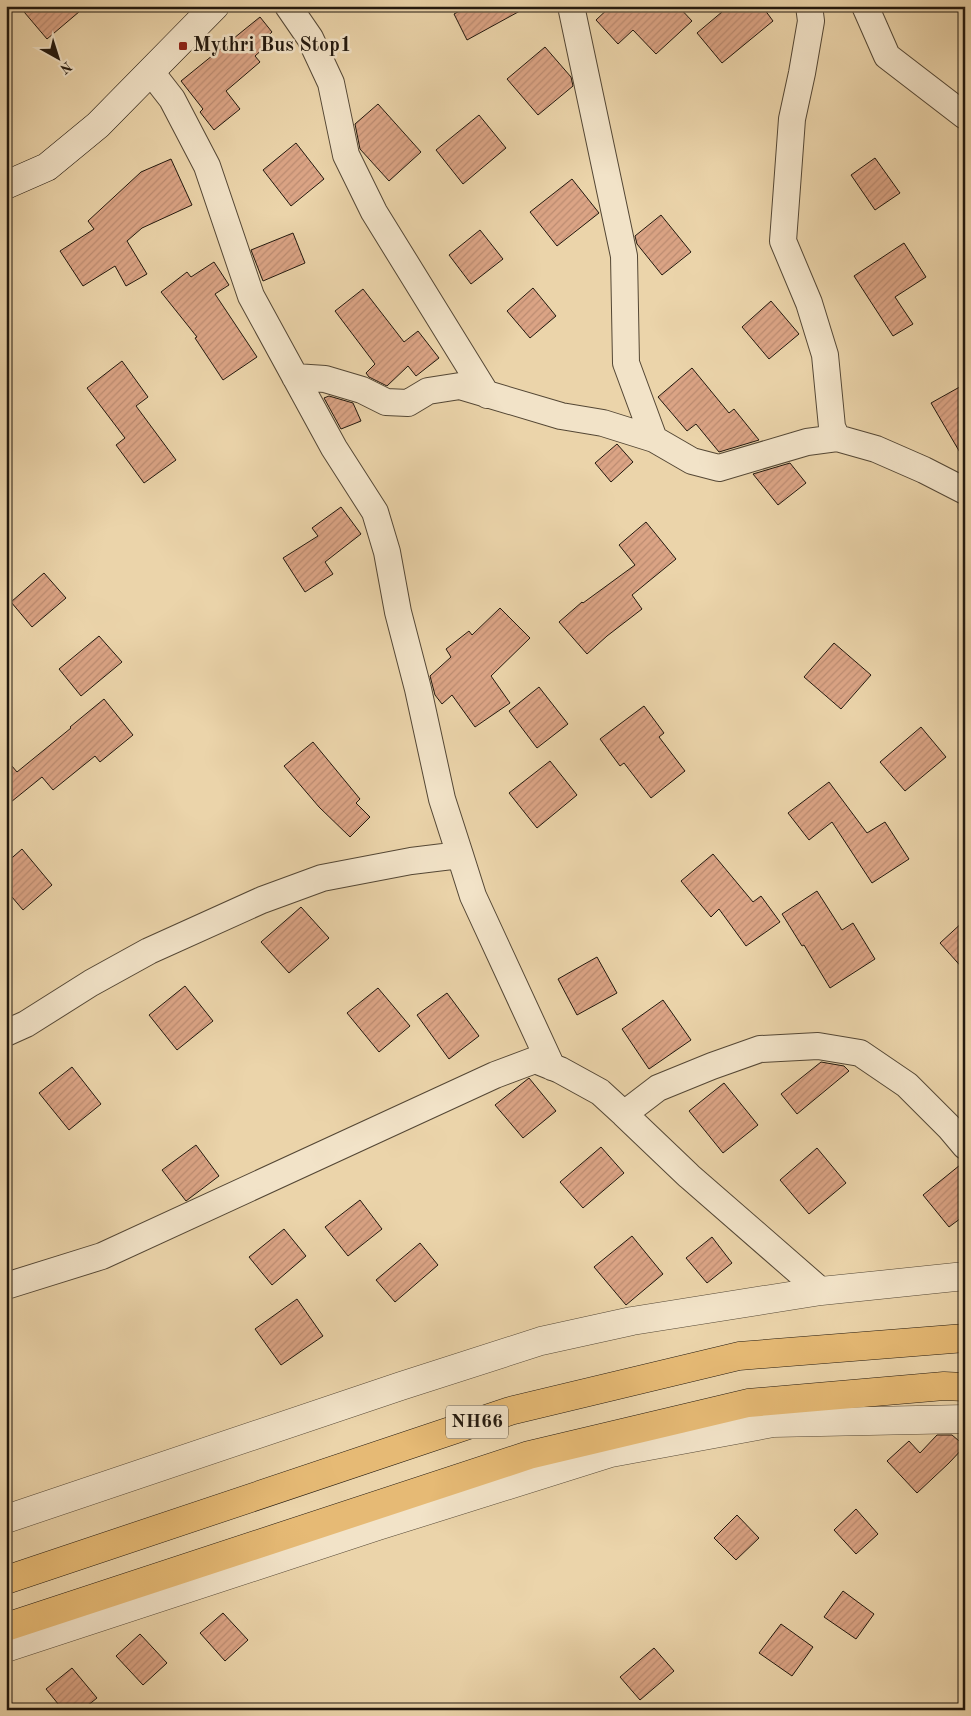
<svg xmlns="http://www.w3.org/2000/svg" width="971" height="1716" font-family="'Old Standard TT',serif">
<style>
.building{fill:url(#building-hatch);stroke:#22180e}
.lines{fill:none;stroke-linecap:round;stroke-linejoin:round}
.minor-casing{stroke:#544735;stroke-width:28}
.tertiary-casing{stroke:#544735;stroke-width:29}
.secondary-casing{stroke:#22180e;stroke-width:29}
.trunk-casing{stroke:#22180e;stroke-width:29}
.minor{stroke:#f2e3c8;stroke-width:26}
.tertiary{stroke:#f2e3c8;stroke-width:28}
.secondary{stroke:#f2e3c8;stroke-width:28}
.trunk{stroke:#e6ba75;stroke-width:28}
.poi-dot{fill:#8f2418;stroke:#f2e3c8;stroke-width:2}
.labels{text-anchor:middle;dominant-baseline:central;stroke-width:5;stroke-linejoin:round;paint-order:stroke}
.shield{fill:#f2e3c8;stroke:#605546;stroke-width:1}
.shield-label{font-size:19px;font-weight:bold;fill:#22180e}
.poi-label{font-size:20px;font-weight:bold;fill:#22180e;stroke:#f2e3c8;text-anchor:start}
</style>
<defs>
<pattern id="building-hatch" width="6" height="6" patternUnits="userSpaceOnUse" patternTransform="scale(1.25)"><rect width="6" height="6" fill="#dba485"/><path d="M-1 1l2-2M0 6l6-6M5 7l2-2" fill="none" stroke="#bc8c72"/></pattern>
</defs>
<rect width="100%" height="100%" fill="#ebd4aa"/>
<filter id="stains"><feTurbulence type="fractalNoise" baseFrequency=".004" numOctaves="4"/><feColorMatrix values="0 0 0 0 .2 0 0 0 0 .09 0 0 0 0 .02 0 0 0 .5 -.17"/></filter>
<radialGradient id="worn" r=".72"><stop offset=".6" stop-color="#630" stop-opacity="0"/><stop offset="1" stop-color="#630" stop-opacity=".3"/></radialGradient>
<path class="building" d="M 19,6 L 86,6 L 47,39 Z
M 469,6 L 529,6 L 467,40 L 454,14 Z
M 611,6 L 678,6 L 692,21 L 656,54 L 633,30 L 618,44 L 596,20 Z
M 729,6 L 762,6 L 773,21 L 722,63 L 697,33 Z
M 260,17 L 272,32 L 263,40 L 265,47 L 255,56 L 260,62 L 226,91 L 240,109 L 214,130 L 200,112 L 203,109 L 181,81 Z
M 545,47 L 571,77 L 573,86 L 538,115 L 507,79 Z
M 378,104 L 421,152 L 389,181 L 360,149 L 355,124 Z
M 479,115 L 506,148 L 463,184 L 436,150 Z
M 296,143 L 324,179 L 291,206 L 263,170 Z
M 875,158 L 900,193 L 875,210 L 851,175 Z
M 171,159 L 192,205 L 142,228 L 127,241 L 147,274 L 126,286 L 115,266 L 83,286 L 60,251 L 94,229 L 88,221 L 141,172 Z
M 572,179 L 599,213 L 557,246 L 530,212 Z
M 661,215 L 691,252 L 662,275 L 637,244 L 635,236 Z
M 480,230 L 503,259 L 471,284 L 449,255 Z
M 293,233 L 305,263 L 263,281 L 251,250 Z
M 904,243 L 926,277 L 895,297 L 913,324 L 893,336 L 854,276 Z
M 214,262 L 229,285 L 215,294 L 257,357 L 223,380 L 195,338 L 197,337 L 161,292 L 187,272 L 191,277 Z
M 533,288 L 556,316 L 530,338 L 507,311 Z
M 363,289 L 404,342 L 418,331 L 439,358 L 416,376 L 408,366 L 387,386 L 369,377 L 366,373 L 375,364 L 335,311 Z
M 771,301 L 799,334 L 769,359 L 742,327 Z
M 122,361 L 148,397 L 136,406 L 176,460 L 144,483 L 116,445 L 125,438 L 87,388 Z
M 692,368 L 729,413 L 734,409 L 759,440 L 719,452 L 696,424 L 687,431 L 658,397 Z
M 965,384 L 965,461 L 931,403 Z
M 329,396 L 353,403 L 361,421 L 341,429 L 324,398 Z
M 617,444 L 633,462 L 611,482 L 595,463 Z
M 790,463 L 806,483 L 778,505 L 753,474 Z
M 341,507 L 361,534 L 325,562 L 333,574 L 305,592 L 283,558 L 318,536 L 312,528 Z
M 646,522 L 676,559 L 632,595 L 642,609 L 607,636 L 587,654 L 559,622 L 582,602 L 583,603 L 635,565 L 619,545 Z
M 44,573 L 66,598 L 32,627 L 11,602 Z
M 500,608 L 530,638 L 491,676 L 510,703 L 475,727 L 452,695 L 442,704 L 435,695 L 430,676 L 451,657 L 446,649 L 469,631 L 472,635 Z
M 99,636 L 122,662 L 81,696 L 59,669 Z
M 834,643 L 871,675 L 841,709 L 804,677 Z
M 539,687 L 568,724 L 537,748 L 509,711 Z
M 104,699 L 133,735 L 100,762 L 95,756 L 53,790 L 42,777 L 6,806 L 6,759 L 17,772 L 71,728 L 70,727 Z
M 644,706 L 664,733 L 659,737 L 685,771 L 651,798 L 624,763 L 620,766 L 600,739 Z
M 921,727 L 946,757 L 905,791 L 880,762 Z
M 313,742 L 360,799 L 356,803 L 370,817 L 350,837 L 319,807 L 284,766 Z
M 550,761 L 577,795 L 537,828 L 509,793 Z
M 829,782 L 867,833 L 885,822 L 909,859 L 872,883 L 832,822 L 809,840 L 788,813 Z
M 22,849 L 52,885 L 23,910 L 6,890 L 6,863 Z
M 713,854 L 753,902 L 761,896 L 780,922 L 746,946 L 719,909 L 711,917 L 681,881 Z
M 817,891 L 842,930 L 853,923 L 875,959 L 830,988 L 804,945 L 802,946 L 782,914 Z
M 301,907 L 329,938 L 289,973 L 261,942 Z
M 965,920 L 965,971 L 940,943 Z
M 597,957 L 617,993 L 577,1015 L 558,979 Z
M 185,986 L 213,1021 L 177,1050 L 149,1015 Z
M 378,988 L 410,1026 L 379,1052 L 347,1013 Z
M 447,993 L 479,1036 L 449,1059 L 417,1015 Z
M 663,1000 L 691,1040 L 649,1069 L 622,1029 Z
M 821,1062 L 844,1066 L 849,1071 L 797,1114 L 781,1094 Z
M 72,1067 L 101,1104 L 69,1130 L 39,1093 Z
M 529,1078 L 556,1111 L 523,1138 L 495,1105 Z
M 724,1083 L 758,1125 L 723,1153 L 689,1111 Z
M 196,1145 L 219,1176 L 186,1201 L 162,1170 Z
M 601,1147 L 624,1173 L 583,1208 L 560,1182 Z
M 817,1148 L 846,1183 L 809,1214 L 780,1180 Z
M 965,1161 L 965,1215 L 949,1227 L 923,1195 Z
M 360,1200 L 382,1229 L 348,1256 L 325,1227 Z
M 284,1229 L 306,1256 L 272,1285 L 249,1257 Z
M 632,1236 L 663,1274 L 626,1305 L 594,1267 Z
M 712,1237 L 732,1263 L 707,1283 L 686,1258 Z
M 420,1243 L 438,1265 L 395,1302 L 376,1280 Z
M 297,1299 L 323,1336 L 281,1365 L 255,1329 Z
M 937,1435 L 952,1435 L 965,1446 L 949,1463 L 917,1493 L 887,1461 L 909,1441 L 920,1453 Z
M 856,1509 L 878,1534 L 856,1554 L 834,1530 Z
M 737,1515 L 759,1538 L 736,1560 L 714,1538 Z
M 843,1591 L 874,1614 L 856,1639 L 824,1617 Z
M 223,1613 L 248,1640 L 225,1661 L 200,1633 Z
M 781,1624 L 813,1647 L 792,1676 L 759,1653 Z
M 140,1634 L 167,1663 L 143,1685 L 116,1656 Z
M 654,1648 L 674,1671 L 640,1700 L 620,1677 Z
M 72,1668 L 97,1698 L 82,1710 L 63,1710 L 46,1689 Z"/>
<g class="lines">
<defs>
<path id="minor" d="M 288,6 L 310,38 L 331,83 L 346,155 L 374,212 L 487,395
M 571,6 L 624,256 L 626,363 L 654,439
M 809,6 L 811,21 L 802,73 L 792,119 L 783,241 L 809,303 L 825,355 L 832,427 L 837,438 L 876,449 L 924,470 L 965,491
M 865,6 L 887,56 L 965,116
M 151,72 L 172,99 L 207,166 L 251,296 L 334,448 L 375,512 L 387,552 L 398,612 L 418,689 L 442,799 L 460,855 L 473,896 L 552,1067
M 295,377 L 325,379 L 362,390 L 386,402 L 408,403 L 428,391 L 460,386 L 561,416 L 603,423 L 654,439 L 692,461 L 719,468 L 807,442 L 837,438
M 6,1033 L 26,1024 L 91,983 L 149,951 L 262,900 L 322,878 L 411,861 L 460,855
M 624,1114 L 689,1176 L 821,1291
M 6,1286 L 102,1256 L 495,1075 L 535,1060 L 560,1070 L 600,1092 L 624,1114 L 658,1088 L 712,1066 L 760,1049 L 818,1046 L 860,1053 L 907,1085 L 949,1127 L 965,1146"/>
<path id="tertiary" d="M 6,1519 L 401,1386 L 541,1341 L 632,1321 L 821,1291 L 965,1276
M 6,1648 L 378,1526 L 611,1453 L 773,1423 L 965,1419"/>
<path id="secondary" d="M 6,185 L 47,167 L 98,125 L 215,6"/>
<path id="trunk" d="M 6,1580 L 510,1411 L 739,1356 L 965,1338
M 6,1627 L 529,1455 L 748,1403 L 944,1386 L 965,1387"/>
</defs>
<use href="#minor" class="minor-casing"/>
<use href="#tertiary" class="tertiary-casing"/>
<use href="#secondary" class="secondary-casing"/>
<use href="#trunk" class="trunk-casing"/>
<use href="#minor" class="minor"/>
<use href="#tertiary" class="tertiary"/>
<use href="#secondary" class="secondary"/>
<use href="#trunk" class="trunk"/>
</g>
<rect class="poi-dot" x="178" y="41" width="10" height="10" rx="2.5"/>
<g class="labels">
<rect class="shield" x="446" y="1405.5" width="62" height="33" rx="4"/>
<g class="shield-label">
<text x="477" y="1422">NH66</text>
</g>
<g class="poi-label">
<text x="193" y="46">Mythri Bus Stop1</text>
</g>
</g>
<rect width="971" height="1716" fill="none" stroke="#ebd4aa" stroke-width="25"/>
<rect x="8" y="8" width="956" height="1701" fill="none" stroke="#22180e" stroke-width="2.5"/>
<rect x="12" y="12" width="946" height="1691" fill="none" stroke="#22180e"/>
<g transform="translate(58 58) rotate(141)" stroke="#f2e3c8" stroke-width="4" paint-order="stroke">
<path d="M0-4L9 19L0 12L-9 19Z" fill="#22180e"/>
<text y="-8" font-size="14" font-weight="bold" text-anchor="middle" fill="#22180e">N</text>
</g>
<rect width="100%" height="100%" filter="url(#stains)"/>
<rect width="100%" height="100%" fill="url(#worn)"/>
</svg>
